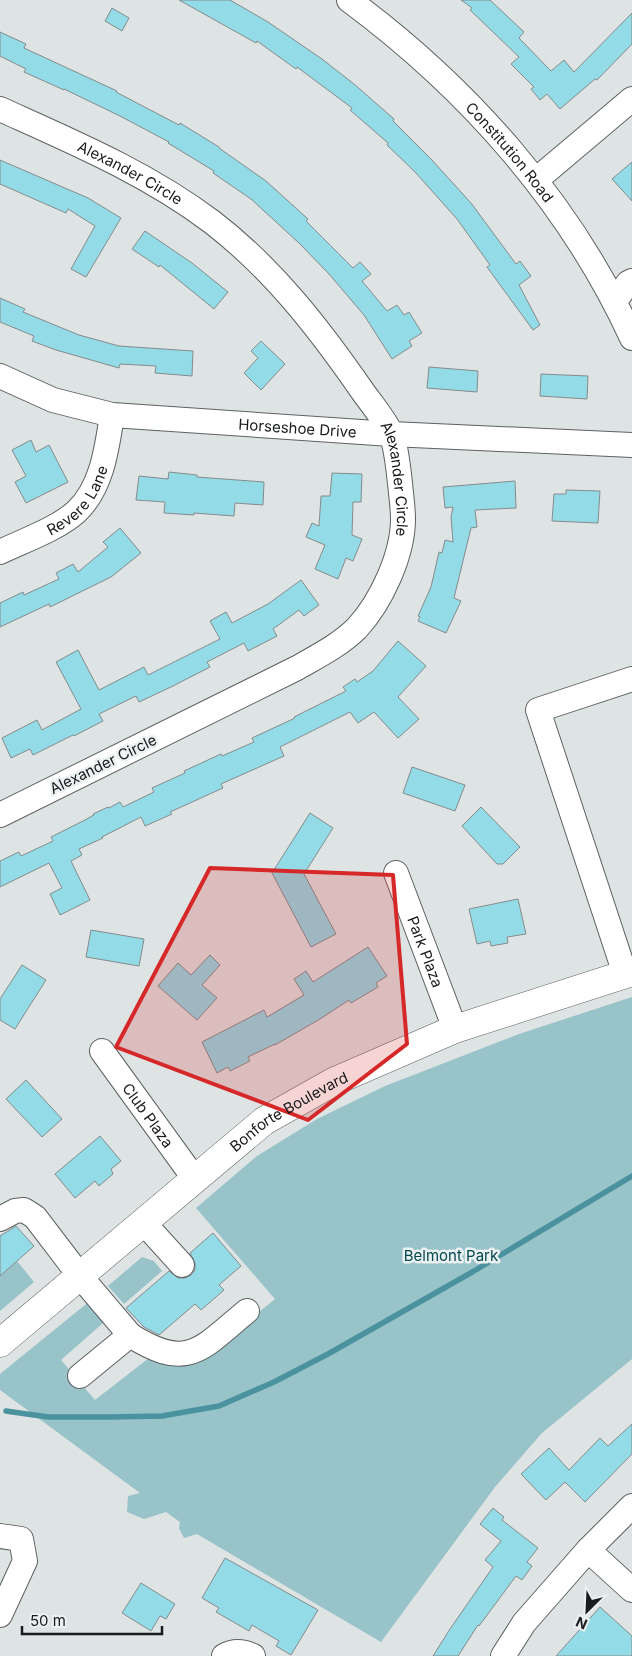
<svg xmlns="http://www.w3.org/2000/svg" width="632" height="1656" font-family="Inter,sans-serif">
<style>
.green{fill:#98c3c9}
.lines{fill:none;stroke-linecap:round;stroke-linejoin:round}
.stream{stroke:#4a939e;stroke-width:5.5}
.building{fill:#92dbe7;stroke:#868b8b}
.minor-casing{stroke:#5d6162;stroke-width:26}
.major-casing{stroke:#5d6162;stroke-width:29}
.minor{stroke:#fff;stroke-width:24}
.major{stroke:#fff;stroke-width:28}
.marked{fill:#d62828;fill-opacity:0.2;stroke:#d62828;stroke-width:4;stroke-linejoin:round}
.labels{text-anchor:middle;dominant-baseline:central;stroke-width:5;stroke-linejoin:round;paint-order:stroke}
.street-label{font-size:15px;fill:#191b1c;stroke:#ebf0f1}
.park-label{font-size:15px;fill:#034851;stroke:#ebf0f1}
</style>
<rect width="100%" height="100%" fill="#dee3e4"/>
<path class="green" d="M 632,997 L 632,1359 L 542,1433 L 495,1487 L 381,1642 L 197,1534 L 184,1538 L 179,1528 L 180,1522 L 166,1512 L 144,1519 L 127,1512 L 128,1496 L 140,1493 L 0,1390 L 0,1374 L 91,1300 L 102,1318 L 103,1323 L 61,1360 L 95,1400 L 149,1358 L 198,1362 L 275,1299 L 196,1208 L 257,1156 L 317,1119 L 385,1086 L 519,1034 Z
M 142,1257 L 154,1261 L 162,1271 L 124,1304 L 108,1286 Z
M 17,1261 L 34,1282 L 0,1311 L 0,1276 Z"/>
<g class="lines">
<path class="stream" d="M 6,1411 L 48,1417 L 110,1417 L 162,1416 L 219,1406 L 274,1382 L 328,1354 L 474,1271 L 632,1176"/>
</g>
<path class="building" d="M 179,0 L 230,0 L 268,22 L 322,59 L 354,84 L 394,119 L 393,121 L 431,159 L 471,203 L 516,264 L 520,261 L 531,276 L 519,285 L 540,325 L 533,330 L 487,267 L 490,265 L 457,219 L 415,172 L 387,145 L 388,143 L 350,110 L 352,108 L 297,67 L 296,69 L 257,41 L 256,43 Z
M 461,0 L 490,0 L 524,32 L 519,38 L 551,71 L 564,60 L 574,72 L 632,13 L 632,44 L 597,80 L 595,79 L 560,109 L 547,94 L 540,100 L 531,89 L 534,87 L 511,64 L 519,57 L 470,10 L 472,8 Z
M 112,8 L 129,18 L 122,31 L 105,21 Z
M 0,32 L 26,44 L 24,48 L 117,91 L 116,92 L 179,125 L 180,123 L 219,147 L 219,148 L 266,181 L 308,219 L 306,221 L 353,268 L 360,262 L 371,274 L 362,281 L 387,311 L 397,305 L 404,315 L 409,312 L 422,333 L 409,341 L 412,346 L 392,359 L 364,315 L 329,274 L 300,244 L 251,199 L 213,173 L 214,171 L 168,143 L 169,142 L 120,116 L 64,89 L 64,90 L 24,72 L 26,69 L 0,56 Z
M 0,160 L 88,198 L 121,218 L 86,277 L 71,269 L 95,226 L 68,209 L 66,213 L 0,184 Z
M 632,162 L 632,201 L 612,179 Z
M 145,231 L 192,263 L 228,292 L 214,309 L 160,265 L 159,267 L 132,249 Z
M 0,298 L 25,309 L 23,312 L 79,335 L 119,346 L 193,351 L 192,376 L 155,373 L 156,366 L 120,364 L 119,368 L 56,350 L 32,341 L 34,336 L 0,322 Z
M 261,341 L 285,364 L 261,390 L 244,373 L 258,358 L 251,351 Z
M 429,367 L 478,371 L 477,392 L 427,388 Z
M 541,374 L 588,376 L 587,399 L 540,396 Z
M 31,440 L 36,452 L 49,445 L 68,482 L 26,503 L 15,482 L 26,476 L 12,450 Z
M 169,472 L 197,475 L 197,477 L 264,482 L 263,505 L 235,503 L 234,516 L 194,513 L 194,515 L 164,513 L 165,502 L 136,500 L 139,476 L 168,479 Z
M 332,473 L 362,474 L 361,502 L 353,502 L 352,535 L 362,539 L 353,561 L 346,558 L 338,579 L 315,569 L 325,545 L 306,537 L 312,523 L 319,526 L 321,496 L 330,496 Z
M 515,481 L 516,508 L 475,510 L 477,527 L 471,528 L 454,598 L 461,601 L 446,633 L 418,621 L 420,617 L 418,616 L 431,587 L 439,552 L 442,553 L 445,540 L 453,542 L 451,517 L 453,507 L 445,508 L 443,487 Z
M 566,490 L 600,491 L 598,523 L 552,521 L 554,494 L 566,494 Z
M 120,528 L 141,553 L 111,577 L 50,607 L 49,604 L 0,627 L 0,603 L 23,592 L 24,595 L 59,579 L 56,573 L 73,564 L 78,572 L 108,547 L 103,542 Z
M 301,580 L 319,605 L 304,616 L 299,610 L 273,629 L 277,636 L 248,651 L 244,643 L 207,662 L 210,667 L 173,686 L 139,702 L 136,696 L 99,714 L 103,721 L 74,736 L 73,735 L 33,755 L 30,749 L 11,758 L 2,738 L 37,720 L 42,730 L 81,709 L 56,662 L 78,650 L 99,690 L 144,667 L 148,675 L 220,639 L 210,621 L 226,612 L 232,623 L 268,604 Z
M 398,641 L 426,666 L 398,697 L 419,719 L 398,738 L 374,712 L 358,723 L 350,712 L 280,747 L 284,756 L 221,784 L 223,788 L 170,812 L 172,814 L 145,826 L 141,817 L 102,837 L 103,838 L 79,849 L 82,855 L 71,861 L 90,900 L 60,915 L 50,894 L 62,888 L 49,863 L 0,887 L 0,861 L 19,852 L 21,856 L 53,841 L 51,837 L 83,821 L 94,815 L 93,814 L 108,807 L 109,808 L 120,802 L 123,807 L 154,792 L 152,788 L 185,773 L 184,771 L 221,754 L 222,756 L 254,742 L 252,738 L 295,718 L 294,717 L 346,691 L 343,687 L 355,679 L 357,682 L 373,671 Z
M 412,767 L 465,785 L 455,811 L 403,793 Z
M 481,807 L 520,847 L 503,864 L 497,864 L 462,826 Z
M 310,813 L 333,828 L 304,874 L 336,934 L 311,947 L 272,873 Z
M 518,899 L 526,934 L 507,937 L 508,943 L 491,946 L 490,941 L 477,944 L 469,909 Z
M 91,930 L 144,939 L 139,966 L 86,957 Z
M 368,947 L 387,976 L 376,983 L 378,987 L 351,1003 L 349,1000 L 320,1019 L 275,1045 L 275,1044 L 248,1057 L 250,1061 L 230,1071 L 228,1067 L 217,1073 L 202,1042 L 264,1010 L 267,1017 L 304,995 L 294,979 L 306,971 L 313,982 Z
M 210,955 L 220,965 L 202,985 L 217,998 L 197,1020 L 158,986 L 178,963 L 191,975 Z
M 22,965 L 46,980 L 15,1029 L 0,1020 L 0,999 Z
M 26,1080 L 62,1119 L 42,1137 L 6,1099 Z
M 100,1136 L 121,1161 L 111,1169 L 113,1174 L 99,1186 L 95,1181 L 75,1198 L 55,1174 Z
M 16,1226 L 34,1246 L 0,1276 L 0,1236 Z
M 213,1233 L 241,1266 L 219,1285 L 224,1290 L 201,1310 L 195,1304 L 159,1335 L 144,1327 L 126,1308 L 169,1271 L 178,1278 L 185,1278 L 191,1275 L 195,1270 L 195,1263 L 190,1253 Z
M 632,1424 L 632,1454 L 585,1502 L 565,1482 L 546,1500 L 521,1474 L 549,1448 L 569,1470 L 600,1438 L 608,1446 Z
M 493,1508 L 504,1517 L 502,1520 L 538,1548 L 527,1562 L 532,1566 L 522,1580 L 516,1576 L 479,1626 L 478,1625 L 458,1656 L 433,1656 L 450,1629 L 493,1567 L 485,1560 L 501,1541 L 480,1524 Z
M 225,1558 L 318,1610 L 291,1655 L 276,1646 L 279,1641 L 252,1625 L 249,1631 L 216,1612 L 219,1608 L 202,1598 Z
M 141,1583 L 175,1604 L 166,1619 L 160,1616 L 151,1631 L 122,1613 Z
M 600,1607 L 632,1636 L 632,1656 L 556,1656 Z"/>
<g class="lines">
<defs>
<g id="minor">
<path id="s1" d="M 349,0 C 468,88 570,203 632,338"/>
<path id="s2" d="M 0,109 C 73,142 147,173 212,222 C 272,268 318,327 361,389 C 369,401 388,423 392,436 C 397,451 398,467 400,483 C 401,495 403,507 403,519 C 403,555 381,602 357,628 C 340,645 318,656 297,668 L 0,815"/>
<path d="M 536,180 L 632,99"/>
<path d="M 615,301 L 628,283 L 632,281"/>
<path id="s3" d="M 0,376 L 53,400 L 112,415 L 391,434 L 632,445"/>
<path id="s4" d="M 0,552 C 23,541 57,529 76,512 C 102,488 107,448 112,415"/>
<path id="s5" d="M 396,873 L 455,1029"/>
<path d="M 625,974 L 538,710 L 632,679"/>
<path id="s6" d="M 102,1051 L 194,1178"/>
<path d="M 0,1219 L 15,1211 L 24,1210 L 35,1217 L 80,1276 L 130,1335 L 80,1376"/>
<path d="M 143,1222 L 182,1265"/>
<path d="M 130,1335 C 188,1372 201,1349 247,1311"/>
<path d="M 0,1536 L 21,1539 L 25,1561 L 0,1615"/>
<path d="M 588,1550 L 632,1590"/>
<path d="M 224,1656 C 234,1650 243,1651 253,1656"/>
<path d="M 503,1656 L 524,1623 L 588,1550 L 632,1506"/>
</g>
<g id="major">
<path id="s7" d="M 0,1343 L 264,1121 L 335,1081 L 455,1029 L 632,972"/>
</g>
</defs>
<use href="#minor" class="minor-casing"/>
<use href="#major" class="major-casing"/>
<use href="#minor" class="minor"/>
<use href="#major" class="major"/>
</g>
<path class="marked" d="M 210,868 L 393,875 L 407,1044 L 308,1120 L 116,1047 Z"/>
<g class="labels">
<g class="street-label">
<text stroke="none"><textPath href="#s1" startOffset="222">Constitution Road</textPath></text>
<text stroke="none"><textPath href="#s2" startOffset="145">Alexander Circle</textPath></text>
<text stroke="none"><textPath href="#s3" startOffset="305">Horseshoe Drive</textPath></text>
<text stroke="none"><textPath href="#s2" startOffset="565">Alexander Circle</textPath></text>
<text stroke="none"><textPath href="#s4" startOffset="96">Revere Lane</textPath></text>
<text transform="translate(103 764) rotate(-26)">Alexander Circle</text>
<text stroke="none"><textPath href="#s5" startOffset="84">Park Plaza</textPath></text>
<text stroke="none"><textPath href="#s7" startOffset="371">Bonforte Boulevard</textPath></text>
<text stroke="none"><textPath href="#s6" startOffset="79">Club Plaza</textPath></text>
</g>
<g class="park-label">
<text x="451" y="1255">Belmont Park</text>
</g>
</g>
<g transform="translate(587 1611) rotate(204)" stroke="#ebf0f1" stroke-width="4" paint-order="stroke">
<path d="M0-4L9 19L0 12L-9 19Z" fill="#191b1c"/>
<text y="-8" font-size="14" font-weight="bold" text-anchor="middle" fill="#191b1c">N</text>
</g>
<path d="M22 1626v8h140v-8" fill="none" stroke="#191b1c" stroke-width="2.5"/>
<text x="30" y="1626" font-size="15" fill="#191b1c" stroke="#ebf0f1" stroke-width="4" paint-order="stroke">50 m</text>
</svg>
